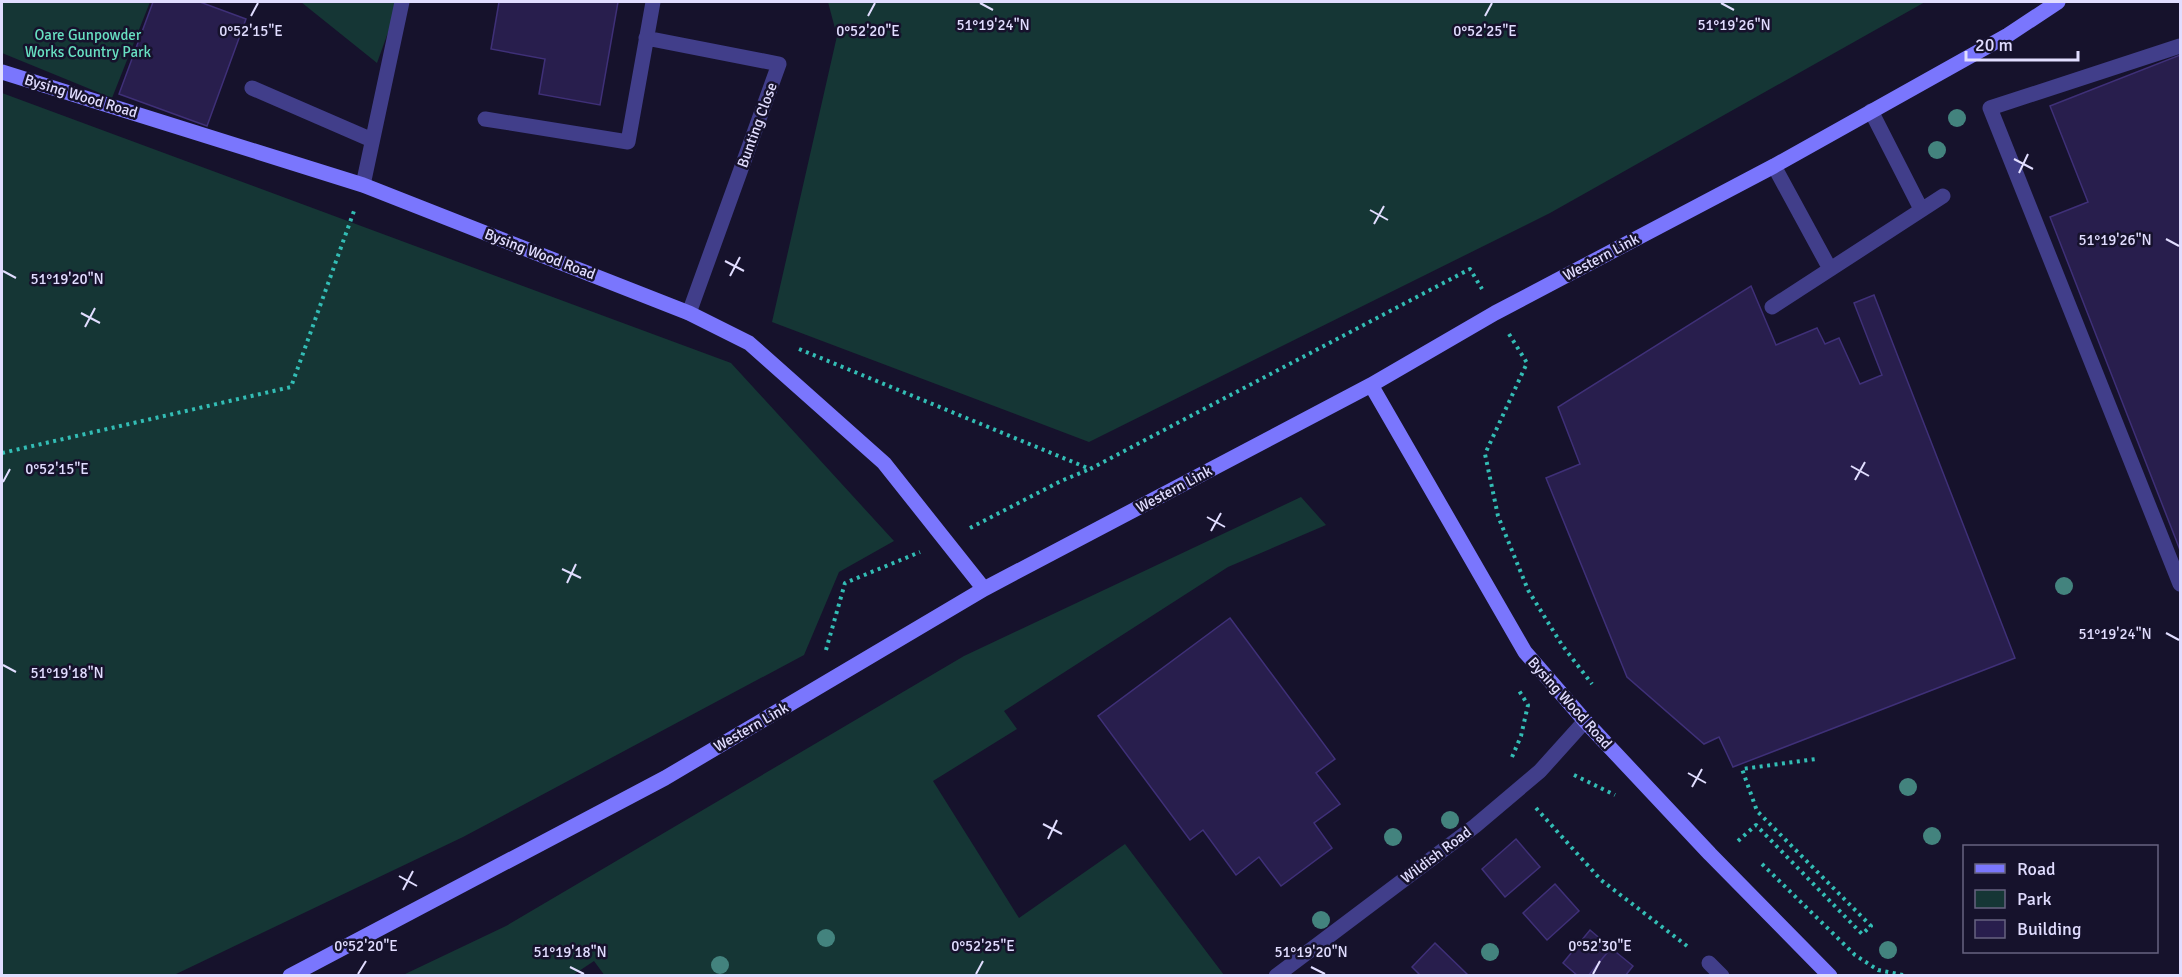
<svg xmlns="http://www.w3.org/2000/svg" width="2182" height="977" font-family="Signika,sans-serif">
<style>
.green{fill:#153635}
.building{fill:#281e4d;stroke:#3f3078;stroke-width:1.5}
.lines{fill:none;stroke-linecap:round;stroke-linejoin:round}
.path{stroke:#33bdb5;stroke-width:4;stroke-dasharray:3 4.5;stroke-linecap:butt}
.lane{stroke:#413e8a;stroke-width:15}
.street{stroke:#413e8a;stroke-width:15}
.secondary{stroke:#7a76fd;stroke-width:15}
.tree{fill:#43837e}
.ticks{fill:none;stroke:#e1ddff;stroke-width:2}
.labels{text-anchor:middle;dominant-baseline:central;stroke-width:5;stroke-linejoin:round;paint-order:stroke}
.park-label{font-size:15px;fill:#68e0c2;stroke:#16122c}
.street-label{font-size:15px;fill:#e1ddff;stroke:#16122c}
.ticks-label{font-size:15px;text-anchor:middle;fill:#e1ddff;stroke:#16122c;stroke-width:5;stroke-linejoin:round;paint-order:stroke}
</style>
<rect width="100%" height="100%" fill="#16122c"/>
<path class="green" d="M 2,2 L 150,2 L 112,98 L 2,53 Z
M 301,2 L 399,2 L 377,63 Z
M 828,2 L 1925,2 L 1550,213 L 1089,442 L 772,322 L 837,36 Z
M 2,93 L 731,363 L 894,541 L 839,572 L 804,655 L 463,837 L 174,975 L 2,975 Z
M 1301,497 L 1326,525 L 1228,567 L 1004,711 L 1017,729 L 933,781 L 1019,918 L 1125,844 L 1224,975 L 605,976 L 594,961 L 573,975 L 403,975 L 506,926 L 964,656 Z"/>
<path class="building" d="M 153,2 L 200,2 L 246,19 L 207,126 L 119,94 Z
M 499,2 L 618,2 L 600,105 L 539,94 L 545,59 L 491,49 Z
M 2180,55 L 2180,550 L 2050,217 L 2088,202 L 2050,106 Z
M 1751,286 L 1776,345 L 1817,328 L 1825,344 L 1839,338 L 1860,384 L 1882,375 L 1854,303 L 1874,295 L 2015,658 L 1733,767 L 1719,737 L 1704,744 L 1627,677 L 1546,478 L 1580,464 L 1558,407 Z
M 1230,618 L 1335,759 L 1316,773 L 1340,804 L 1314,823 L 1332,848 L 1281,886 L 1259,857 L 1236,875 L 1203,830 L 1190,840 L 1098,716 Z
M 1516,839 L 1540,867 L 1505,897 L 1482,869 Z
M 1555,884 L 1579,911 L 1547,940 L 1523,913 Z
M 1590,930 L 1611,948 L 1588,976 L 1578,976 L 1563,963 Z
M 1435,943 L 1469,976 L 1421,976 L 1412,967 Z
M 1611,948 L 1633,966 L 1625,976 L 1588,976 Z"/>
<g class="lines">
<path class="path" d="M 1509,334 L 1527,363 L 1485,454 L 1498,516 L 1528,590 L 1562,645 L 1592,684
M 799,349 L 1090,469 L 1470,269 L 1482,289
M 2,453 L 291,387 L 354,211
M 970,528 L 1061,481 L 1090,469
M 826,650 L 845,583 L 920,552
M 1512,757 L 1521,736 L 1528,705 L 1518,689
M 1574,775 L 1615,795
M 1536,808 L 1601,880 L 1687,946
M 1738,841 L 1756,825 L 1862,934 L 1871,926 L 1757,811 L 1742,769 L 1816,759
M 1762,864 L 1855,955 L 1878,970 L 1908,976"/>
<path class="lane" d="M 646,38 L 779,64 L 689,313
M 2180,46 L 1990,108 L 2180,584
M 252,88 L 372,140
M 1871,111 L 1921,209
M 485,119 L 628,142 L 653,2
M 1774,166 L 1830,269
M 363,185 L 402,2
M 1772,307 L 1943,196"/>
<path class="street" d="M 1709,963 L 1722,976
M 1276,976 L 1475,826 L 1540,771 L 1585,721"/>
<path class="secondary" d="M 2,72 L 363,185 L 689,313 L 749,343 L 884,463 L 984,589
M 1371,385 L 1525,652 L 1585,721 L 1710,854 L 1830,976
M 290,976 L 665,778 L 984,589 L 1371,385 L 1495,313 L 1774,166 L 2008,35 L 2058,2"/>
</g>
<g class="tree">
<circle cx="1957" cy="118" r="9"/>
<circle cx="1937" cy="150" r="9"/>
<circle cx="2064" cy="586" r="9"/>
<circle cx="1908" cy="787" r="9"/>
<circle cx="1450" cy="820" r="9"/>
<circle cx="1932" cy="836" r="9"/>
<circle cx="1393" cy="837" r="9"/>
<circle cx="1321" cy="920" r="9"/>
<circle cx="826" cy="938" r="9"/>
<circle cx="1888" cy="950" r="9"/>
<circle cx="1490" cy="952" r="9"/>
<circle cx="720" cy="965" r="9"/>
</g>
<path class="ticks" d="M 980,3 L 993,10M 1721,3 L 1734,10M 251,16 L 258,3M 868,16 L 875,3M 1485,16 L 1492,3M 2014,159 L 2033,169M 2019,173 L 2028,154M 1370,210 L 1388,220M 1374,224 L 1384,206M 2166,239 L 2179,246M 725,261 L 744,271M 3,271 L 16,278M 730,276 L 740,257M 81,313 L 100,323M 85,327 L 95,308M 1851,466 L 1869,476M 1855,480 L 1865,462M 3,482 L 10,469M 1207,517 L 1225,527M 1211,531 L 1221,513M 562,569 L 581,578M 567,583 L 576,564M 2166,633 L 2179,640M 3,665 L 16,672M 1688,773 L 1706,783M 1692,787 L 1702,769M 1043,824 L 1062,834M 1048,839 L 1057,820M 399,876 L 417,886M 403,890 L 413,871M 570,967 L 584,974M 1311,967 L 1325,974M 358,974 L 366,961M 976,974 L 983,961M 1593,974 L 1600,961"/>
<g class="labels">
<g class="park-label">
<text x="88" y="35">Oare Gunpowder<tspan x="88" dy="17">Works Country Park</tspan></text>
</g>
<g class="street-label">
<text transform="translate(81 96) rotate(17)">Bysing Wood Road</text>
<text transform="translate(757 125) rotate(-70)">Bunting Close</text>
<text transform="translate(540 254) rotate(21)">Bysing Wood Road</text>
<text transform="translate(1601 257) rotate(-28)">Western Link</text>
<text transform="translate(1174 489) rotate(-28)">Western Link</text>
<text transform="translate(1570 703) rotate(48)">Bysing Wood Road</text>
<text transform="translate(751 727) rotate(-30)">Western Link</text>
<text transform="translate(1436 855) rotate(-37)">Wildish Road</text>
</g>
</g>
<g class="ticks-label">
<text x="1734" y="30">51°19'26"N</text>
<text x="993" y="30">51°19'24"N</text>
<text x="251" y="36">0°52'15"E</text>
<text x="868" y="36">0°52'20"E</text>
<text x="1485" y="36">0°52'25"E</text>
<text x="2115" y="245">51°19'26"N</text>
<text x="67" y="284">51°19'20"N</text>
<text x="57" y="474">0°52'15"E</text>
<text x="2115" y="639">51°19'24"N</text>
<text x="67" y="678">51°19'18"N</text>
<text x="366" y="951">0°52'20"E</text>
<text x="983" y="951">0°52'25"E</text>
<text x="1600" y="951">0°52'30"E</text>
<text x="570" y="957">51°19'18"N</text>
<text x="1311" y="957">51°19'20"N</text>
</g>
<rect width="2182" height="977" fill="none" stroke="#e1ddff" stroke-width="6"/>
<rect x="1963" y="845" width="195" height="108" fill="#16122c" stroke="#676380" stroke-width="1.5"/>
<rect x="1975" y="864" width="30" height="9" fill="#7a76fd" stroke="#676380" stroke-width="1.5"/>
<text x="2017" y="875" font-size="18" fill="#e1ddff">Road</text>
<rect x="1975" y="890" width="30" height="18" fill="#153635" stroke="#676380" stroke-width="1.5"/>
<text x="2017" y="905" font-size="18" fill="#e1ddff">Park</text>
<rect x="1975" y="920" width="30" height="18" fill="#281e4d" stroke="#676380" stroke-width="1.5"/>
<text x="2017" y="935" font-size="18" fill="#e1ddff">Building</text>
<path d="M1966 51v9h112v-9" fill="none" stroke="#e1ddff" stroke-width="3"/>
<text x="1975" y="51" font-size="18" fill="#e1ddff" stroke="#16122c" stroke-width="4.5" paint-order="stroke">20 m</text>
</svg>
